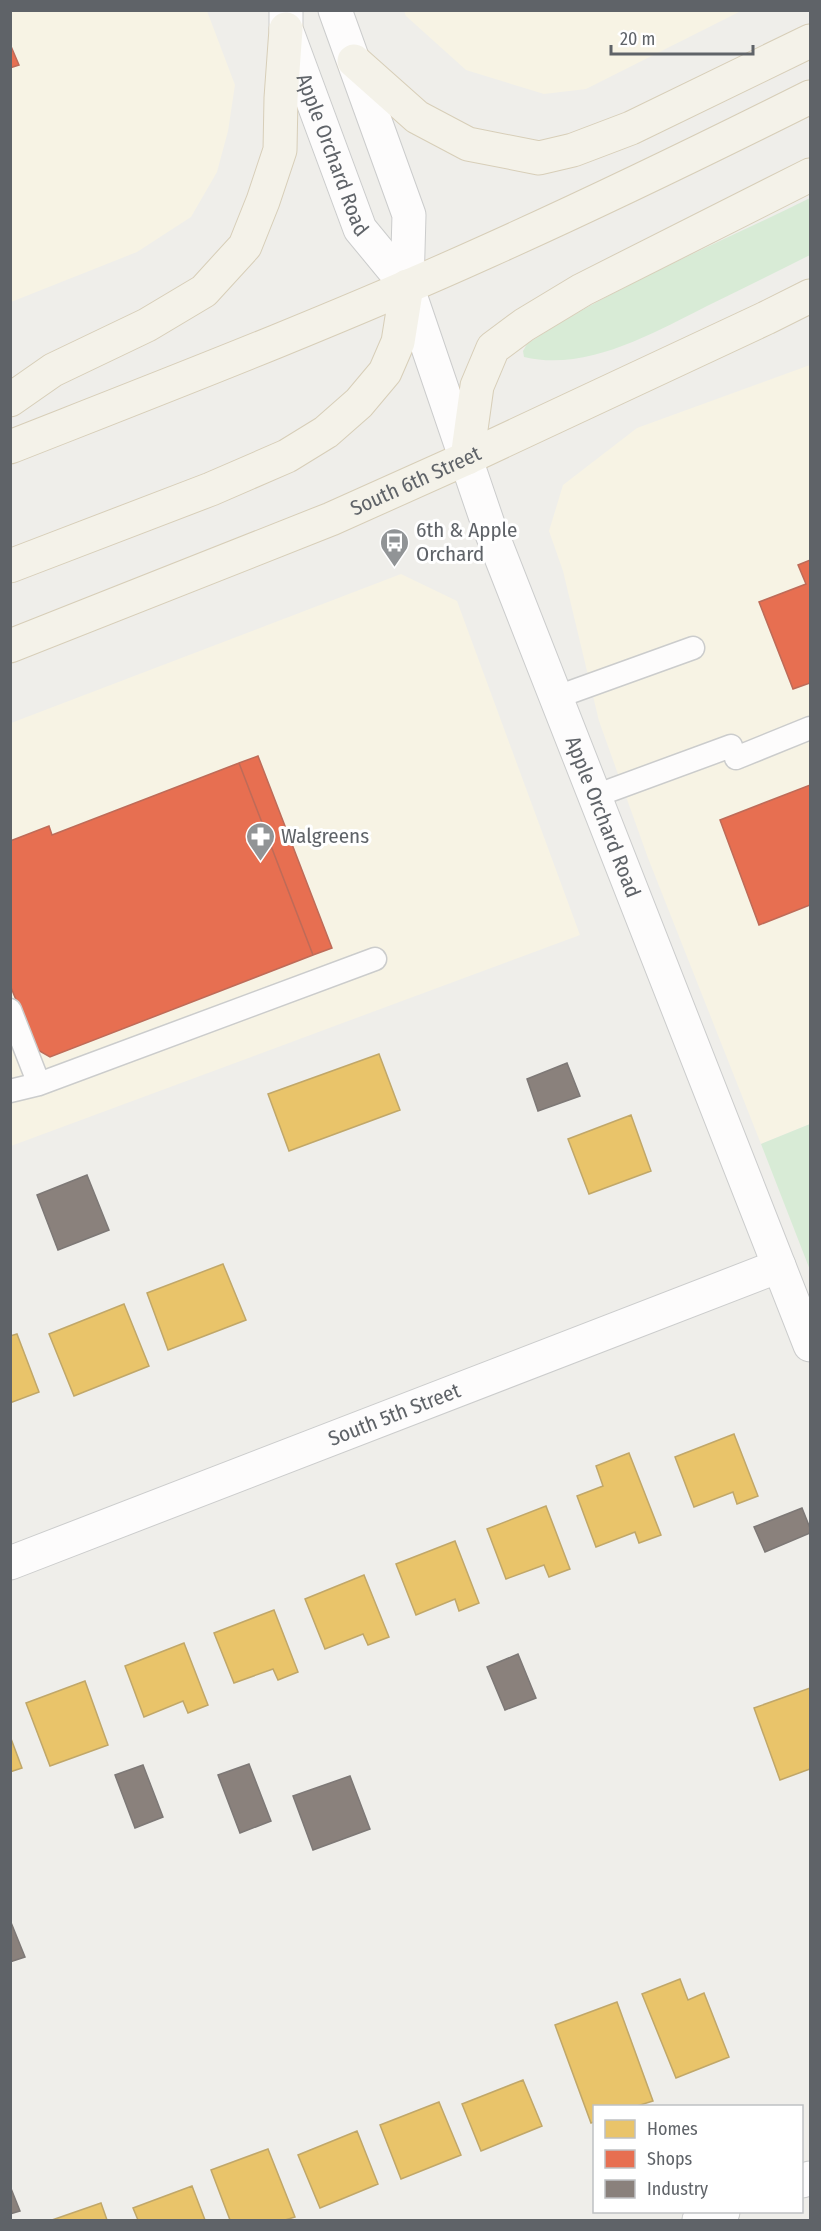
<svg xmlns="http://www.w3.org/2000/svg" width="821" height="2231" font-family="'Fira Sans Condensed',sans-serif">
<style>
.commercial{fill:#f7f3e4}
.green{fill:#d8ebd6}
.homes{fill:#e9c46a;stroke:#c0a769;stroke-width:1.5}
.shops{fill:#e76f51;stroke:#be6b58;stroke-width:1.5}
.industry{fill:#8a817c;stroke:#7d7876;stroke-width:1.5}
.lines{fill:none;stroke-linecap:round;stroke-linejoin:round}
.lane-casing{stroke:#cbcccc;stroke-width:25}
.street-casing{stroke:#cbcccc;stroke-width:35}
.primary-casing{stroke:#d7ceb8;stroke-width:35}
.lane{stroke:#fdfcfc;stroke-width:22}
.street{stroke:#fdfcfc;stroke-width:33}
.primary{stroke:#f4f2e9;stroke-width:33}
.labels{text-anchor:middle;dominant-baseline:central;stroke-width:6;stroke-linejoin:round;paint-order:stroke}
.street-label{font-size:21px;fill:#5f6368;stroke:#fff}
.poi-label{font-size:21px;fill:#5f6368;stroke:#fff;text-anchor:start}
</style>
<rect width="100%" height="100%" fill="#efeeea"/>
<path class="commercial" d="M 11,11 L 207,11 L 235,85 L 228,131 L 217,172 L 191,217 L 137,252 L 11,302 Z
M 404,11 L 404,10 L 741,11 L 586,89 L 544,94 L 466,70 L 406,16 Z
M 810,365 L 810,1124 L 761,1144 L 648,858 L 599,721 L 563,571 L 549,531 L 563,485 L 637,428 Z
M 401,574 L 457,601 L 580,935 L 11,1146 L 11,723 Z"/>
<path class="green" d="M 810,198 L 810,255 C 776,272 742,289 707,306 C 653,333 587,372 524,357 L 523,351 L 527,344 C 616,285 715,245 810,198 Z
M 810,1124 L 810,1270 L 761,1144 Z"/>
<path class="homes" d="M 379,1054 L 400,1110 L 289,1151 L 268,1094 Z
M 631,1115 L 651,1171 L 589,1194 L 568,1139 Z
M 223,1264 L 246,1320 L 168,1350 L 147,1293 Z
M 124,1304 L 149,1366 L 74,1396 L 49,1334 Z
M 17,1334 L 39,1392 L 10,1403 L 10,1336 Z
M 734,1434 L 758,1496 L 737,1504 L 733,1492 L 694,1507 L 675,1457 Z
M 629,1453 L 661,1535 L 639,1543 L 635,1532 L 596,1547 L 577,1496 L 603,1486 L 596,1466 Z
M 546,1506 L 570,1569 L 549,1577 L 544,1565 L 506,1579 L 487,1529 Z
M 455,1541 L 479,1603 L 459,1611 L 455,1599 L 416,1615 L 396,1564 Z
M 364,1575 L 389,1637 L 368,1645 L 363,1634 L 325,1649 L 305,1599 Z
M 274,1610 L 298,1672 L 278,1680 L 273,1669 L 234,1683 L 214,1633 Z
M 184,1643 L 208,1705 L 188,1713 L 183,1701 L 144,1717 L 125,1666 Z
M 85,1681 L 108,1745 L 50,1766 L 26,1703 Z
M 810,1688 L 810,1769 L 780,1780 L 754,1708 Z
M 10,1736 L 22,1768 L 10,1772 Z
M 680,1979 L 688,2000 L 704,1993 L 729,2057 L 676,2078 L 642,1994 Z
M 617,2002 L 653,2101 L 637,2106 L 594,2106 L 594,2122 L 591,2123 L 555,2025 Z
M 523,2080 L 542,2126 L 481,2151 L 462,2104 Z
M 439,2102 L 461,2155 L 401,2179 L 380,2125 Z
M 357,2131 L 378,2184 L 320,2208 L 298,2155 Z
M 268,2149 L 295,2217 L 285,2220 L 230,2220 L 211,2170 Z
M 192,2186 L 205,2220 L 138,2220 L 133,2208 Z
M 101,2203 L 107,2220 L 52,2220 Z"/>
<path class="shops" d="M 10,44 L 19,65 L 10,68 Z
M 810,560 L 810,683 L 793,689 L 759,602 L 806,584 L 798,565 Z
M 258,756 L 332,948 L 313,955 L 239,763 Z
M 239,763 L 313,955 L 50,1057 L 36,1049 L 10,985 L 10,841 L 49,826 L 52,835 Z
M 810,785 L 810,905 L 759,925 L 720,820 Z"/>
<path class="industry" d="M 567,1063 L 580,1096 L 538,1111 L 527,1079 Z
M 87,1175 L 109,1230 L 58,1250 L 37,1195 Z
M 802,1508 L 810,1528 L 810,1533 L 765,1552 L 754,1527 Z
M 518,1654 L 536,1698 L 505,1710 L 487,1667 Z
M 249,1764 L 271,1821 L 240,1833 L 218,1775 Z
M 143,1765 L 163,1817 L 135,1828 L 115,1775 Z
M 350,1776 L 370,1829 L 313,1850 L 293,1796 Z
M 10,1920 L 25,1957 L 10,1962 Z
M 10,2186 L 20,2211 L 10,2214 Z"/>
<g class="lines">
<defs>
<path id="lane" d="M 557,697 L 693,648
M 736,758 L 810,728
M 595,796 L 731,746
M 10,1010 L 39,1084
M 10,1091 L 39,1084 L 375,959"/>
<g id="street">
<path id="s1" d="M 286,10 L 286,29 L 360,229 L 407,286"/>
<path id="s2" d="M 335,10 L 409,215 L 407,286 L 488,524 L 810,1345"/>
<path id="s3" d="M 10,1563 L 779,1266"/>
<path d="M 802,2181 L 810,2178"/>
<path d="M 699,2220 L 723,2212"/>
</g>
<g id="primary">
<path d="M 354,61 L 417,117 L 468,144 L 539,158 L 573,150 L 631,128 L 810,41"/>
<path d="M 10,400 L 53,370 L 147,325 L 204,291 L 245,246 L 263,201 L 280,150 L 281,98 L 286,29"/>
<path d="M 10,447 C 170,384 331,322 488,251 C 597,202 704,150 810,97"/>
<path d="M 467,458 L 477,386 L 493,348 L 524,325 L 582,290 L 810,175"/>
<path d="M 10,566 L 211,489 L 287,456 L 326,432 L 359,403 L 385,372 L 398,342 L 407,286"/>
<path id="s4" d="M 10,646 L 331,519 L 467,458 L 766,318 L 810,296"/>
</g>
</defs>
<use href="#lane" class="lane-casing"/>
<use href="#street" class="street-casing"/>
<use href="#primary" class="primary-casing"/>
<use href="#lane" class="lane"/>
<use href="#street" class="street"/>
<use href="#primary" class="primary"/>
</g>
<defs>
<symbol id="bus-pin" viewBox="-11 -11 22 30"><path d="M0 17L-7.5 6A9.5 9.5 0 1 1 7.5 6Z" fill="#919496" stroke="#fff"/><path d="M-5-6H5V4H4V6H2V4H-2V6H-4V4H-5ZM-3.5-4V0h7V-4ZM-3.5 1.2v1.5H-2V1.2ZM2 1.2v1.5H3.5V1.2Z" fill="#fff"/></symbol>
<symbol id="pharmacy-pin" viewBox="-11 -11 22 30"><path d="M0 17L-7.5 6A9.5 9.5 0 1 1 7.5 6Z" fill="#919496" stroke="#fff"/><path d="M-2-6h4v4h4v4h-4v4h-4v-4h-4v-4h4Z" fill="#fff"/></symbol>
</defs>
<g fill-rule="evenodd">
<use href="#bus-pin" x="378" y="526" width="33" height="45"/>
<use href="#pharmacy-pin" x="244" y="820" width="33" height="45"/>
</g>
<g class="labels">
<g class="street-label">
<text stroke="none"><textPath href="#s1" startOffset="153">Apple Orchard Road</textPath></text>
<text stroke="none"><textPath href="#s4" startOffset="438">South 6th Street</textPath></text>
<text stroke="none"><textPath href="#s2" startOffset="855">Apple Orchard Road</textPath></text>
<text stroke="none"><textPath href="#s3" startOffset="412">South 5th Street</textPath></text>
</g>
<g class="poi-label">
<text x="416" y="530">6th &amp; Apple<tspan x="416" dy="24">Orchard</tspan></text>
<text x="281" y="836">Walgreens</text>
</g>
</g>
<rect width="821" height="2231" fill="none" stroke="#5f6368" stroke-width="24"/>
<rect x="593" y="2105" width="210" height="108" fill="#ffffff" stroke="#bfc1c3" stroke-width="1.5"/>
<rect x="605" y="2120" width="30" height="18" fill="#e9c46a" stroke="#bfc1c3" stroke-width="1.5"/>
<text x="647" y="2135" font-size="18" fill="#5f6368">Homes</text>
<rect x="605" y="2150" width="30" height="18" fill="#e76f51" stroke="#bfc1c3" stroke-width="1.5"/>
<text x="647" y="2165" font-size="18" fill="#5f6368">Shops</text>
<rect x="605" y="2180" width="30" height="18" fill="#8a817c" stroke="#bfc1c3" stroke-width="1.5"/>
<text x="647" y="2195" font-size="18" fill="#5f6368">Industry</text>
<path d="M611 45v9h142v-9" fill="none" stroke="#5f6368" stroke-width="3"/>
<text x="620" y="45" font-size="18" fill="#5f6368" stroke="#ffffff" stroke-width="4.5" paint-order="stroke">20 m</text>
</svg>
